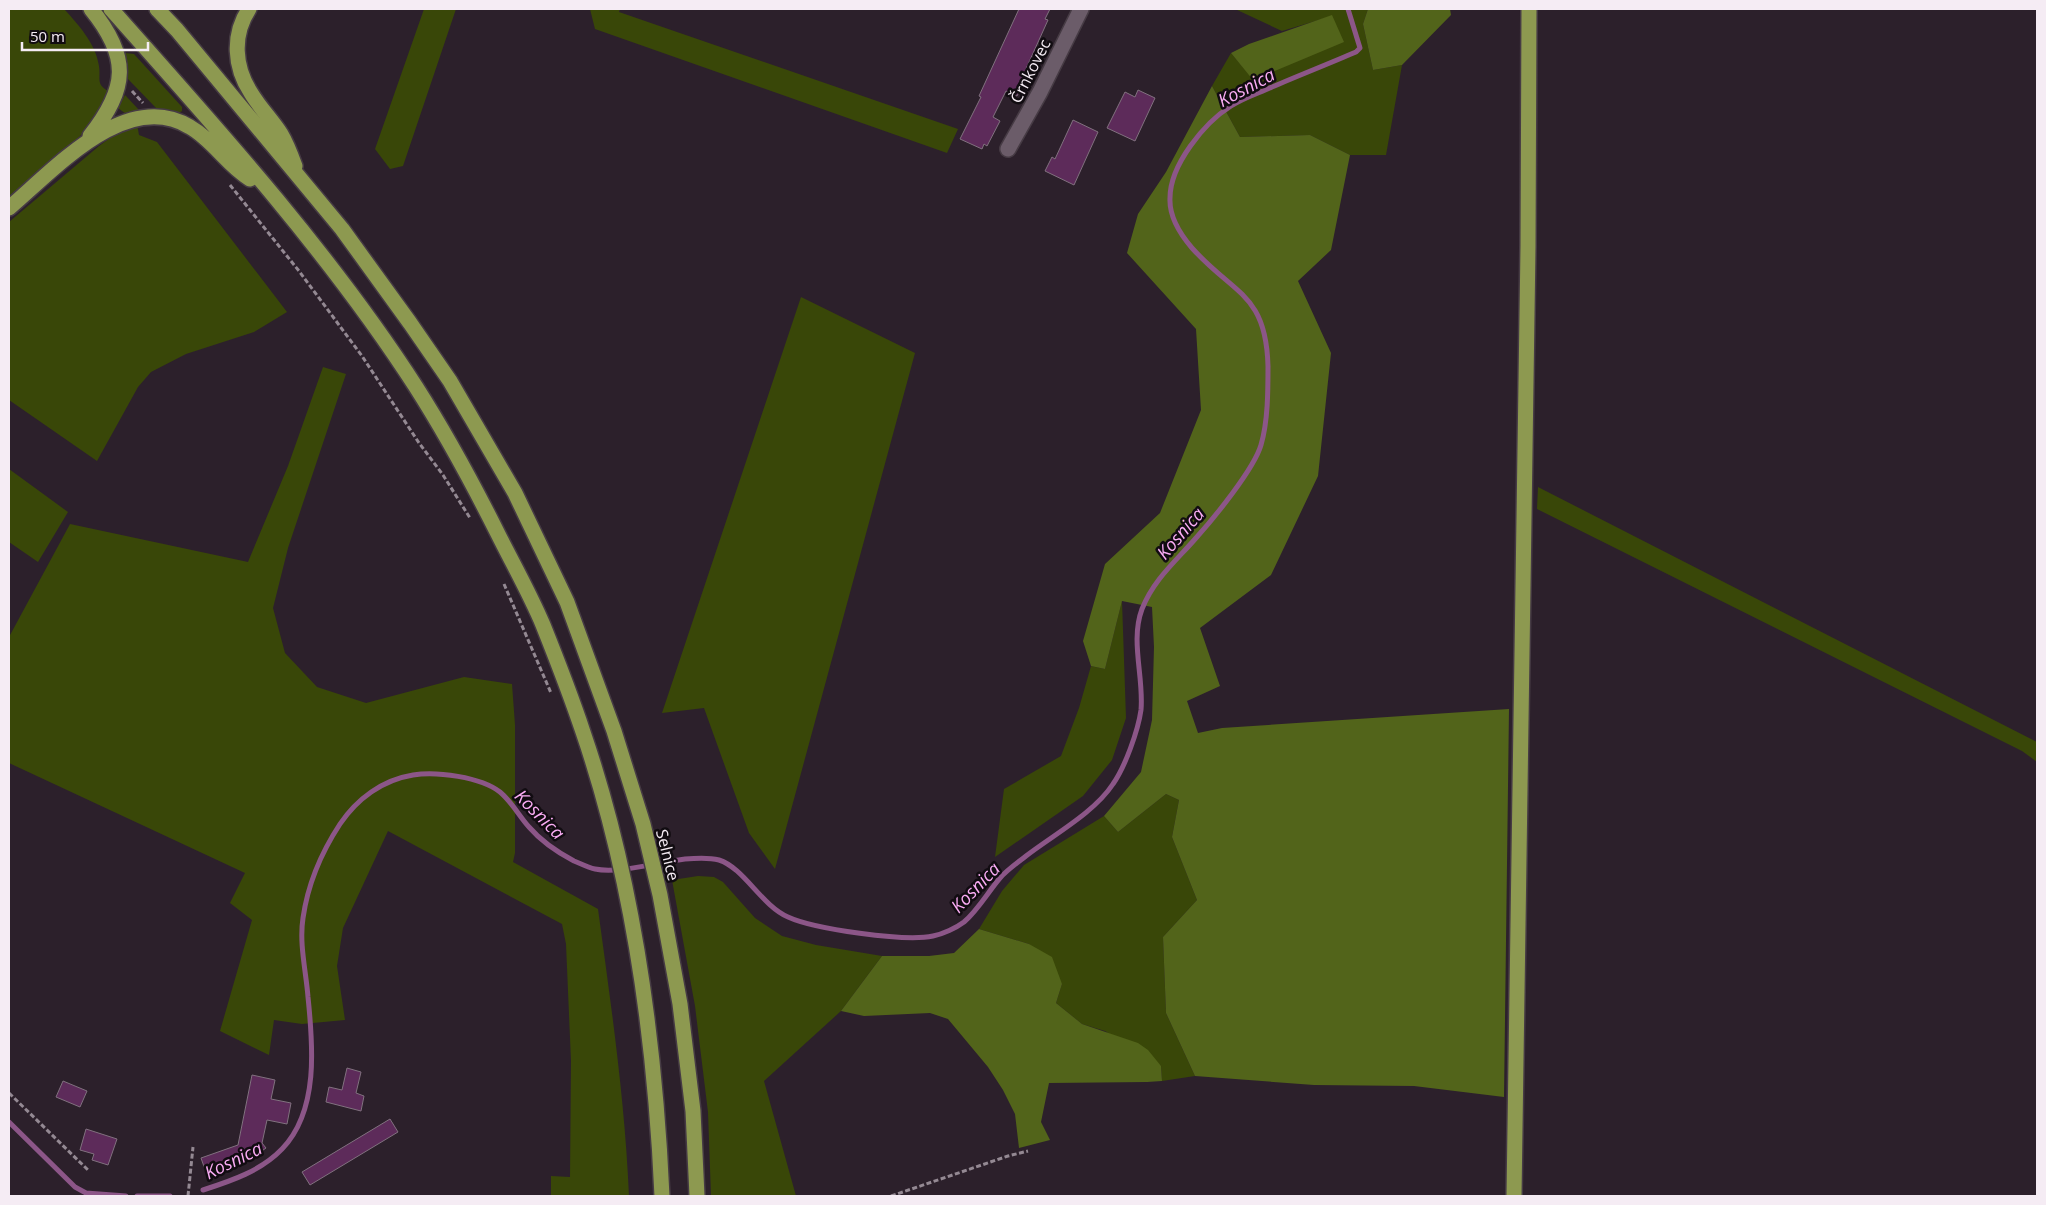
<svg xmlns="http://www.w3.org/2000/svg" width="2046" height="1205" font-family="'Open Sans',sans-serif">
<style>
.green{fill:#394708}
.forest{fill:#52641a}
.lines{fill:none;stroke-linecap:round;stroke-linejoin:round}
.stream{stroke:#8c5688;stroke-width:5}
.building{fill:#5d2b5a;stroke:#81717f}
.minor-casing{stroke:#463b44;stroke-width:18}
.major-casing{stroke:#463b44;stroke-width:18}
.path{stroke:#948993;stroke-width:3;stroke-dasharray:5 2.5;stroke-linecap:butt}
.minor{stroke:#6b5c69;stroke-width:15}
.major{stroke:#8d9950;stroke-width:15}
.labels{text-anchor:middle;dominant-baseline:central;stroke-width:5;stroke-linejoin:round;paint-order:stroke}
.street-label{font-size:16px;fill:#f5ecf4;stroke:#110c11}
.water-label{font-size:18px;font-style:italic;fill:#faacf4;stroke:#110c11}
</style>
<rect width="100%" height="100%" fill="#2c202b"/>
<path class="green" d="M 9,9 L 64,9 C 78,24 96,44 99,66 C 101,80 95,84 110,92 C 91,137 46,166 9,196 Z
M 424,9 L 456,9 L 403,166 L 390,169 L 375,149 Z
M 590,9 L 620,9 L 619,12 L 958,129 L 947,153 L 595,29 Z
M 1235,9 L 1368,9 L 1363,24 L 1373,70 L 1402,65 L 1386,155 L 1350,155 L 1310,135 L 1240,137 L 1212,86 L 1231,53 L 1253,79 L 1332,16 L 1282,31 Z
M 125,53 L 134,54 L 182,107 L 182,111 L 179,113 L 158,110 L 127,78 Z
M 125,95 L 140,111 L 126,114 L 118,108 Z
M 137,124 L 139,135 L 157,142 L 287,312 L 254,332 L 186,354 L 151,372 L 138,387 L 97,461 L 9,400 L 9,222 L 99,146 L 114,135 Z
M 801,297 L 915,353 L 775,869 L 749,833 L 704,708 L 662,713 Z
M 323,367 L 346,374 L 288,548 L 273,608 L 285,653 L 317,687 L 366,703 L 464,677 L 512,684 L 515,725 L 515,853 L 513,862 L 598,909 C 611,1005 625,1100 629,1196 L 551,1196 L 551,1176 L 570,1177 L 571,1061 L 566,944 L 562,924 L 388,831 L 343,928 L 337,966 L 345,1020 L 302,1024 L 274,1020 L 269,1055 L 220,1031 L 252,920 L 230,903 L 245,873 L 9,763 L 9,637 L 70,524 L 248,562 L 288,466 Z
M 9,469 L 68,512 L 38,562 L 9,542 Z
M 1538,487 L 2037,742 L 2037,762 L 2022,751 L 1537,509 Z
M 1122,601 L 1126,718 L 1112,760 L 1083,796 L 995,857 L 1004,789 L 1061,756 L 1079,708 L 1091,666 L 1105,669 Z
M 1166,794 L 1179,800 L 1172,837 L 1197,900 L 1163,937 L 1166,1013 L 1195,1076 L 1162,1081 L 1161,1066 L 1105,1031 L 1082,1024 L 1056,1003 L 1062,984 L 1029,944 L 979,929 L 1002,891 L 1024,865 L 1104,816 L 1118,832 Z
M 698,876 L 714,877 L 723,882 L 755,918 L 782,936 L 816,945 L 882,956 L 841,1011 L 764,1081 L 796,1196 L 711,1196 L 708,1112 L 695,1006 L 672,880 Z"/>
<path class="forest" d="M 1368,9 L 1450,9 L 1451,15 L 1402,65 L 1373,70 L 1363,24 Z
M 1332,15 L 1344,42 L 1253,80 L 1231,53 L 1249,44 Z
M 1212,86 L 1240,137 L 1310,135 L 1350,155 L 1331,250 L 1298,281 L 1331,353 L 1318,476 L 1271,575 L 1200,628 L 1220,686 L 1187,701 L 1198,733 L 1222,728 L 1509,709 L 1504,1097 L 1414,1086 L 1314,1085 L 1195,1076 L 1166,1013 L 1163,937 L 1197,900 L 1172,837 L 1179,800 L 1166,794 L 1118,832 L 1104,816 L 1141,772 L 1152,720 L 1154,647 L 1152,607 L 1122,601 L 1105,669 L 1091,666 L 1083,641 L 1105,564 L 1160,513 L 1201,410 L 1196,329 L 1127,253 L 1138,214 L 1166,172 Z
M 979,929 L 1029,944 L 1052,957 L 1062,984 L 1056,1003 L 1082,1024 L 1138,1043 L 1148,1050 L 1161,1066 L 1162,1081 L 1147,1082 L 1049,1083 L 1041,1122 L 1050,1140 L 1019,1148 L 1015,1114 L 1003,1090 L 988,1067 L 948,1019 L 930,1013 L 864,1016 L 841,1011 L 882,956 L 929,956 L 954,953 Z"/>
<g class="lines">
<path class="stream" d="M 9,1122 L 75,1187 L 86,1193 L 126,1196
M 203,1190 C 231,1181 261,1171 282,1149 C 319,1111 313,1045 308,997 C 306,971 299,944 303,918 C 308,883 321,853 340,824 C 357,799 382,780 413,775 C 436,771 481,777 500,792 C 512,802 519,816 529,827 C 541,841 557,852 574,861 C 579,863 589,868 595,869 C 619,874 659,862 685,859 C 696,858 708,857 719,860 C 744,868 761,905 788,917 C 814,929 905,942 933,936 C 943,934 956,928 964,922 C 978,910 988,892 1000,878 C 1007,870 1017,863 1026,856 C 1053,835 1094,813 1113,784 C 1125,767 1138,731 1141,710 C 1144,677 1130,641 1142,609 C 1154,579 1176,561 1196,538 C 1214,518 1254,469 1261,445 C 1268,421 1268,391 1268,366 C 1266,293 1234,295 1192,248 C 1180,234 1169,217 1170,198 C 1170,165 1204,123 1231,106 C 1243,98 1259,93 1272,87 C 1300,75 1328,64 1356,52 L 1360,48 L 1348,9
M 137,1196 L 170,1196"/>
</g>
<path class="building" d="M 1019,9 L 1050,9 L 1045,19 L 1048,20 L 1025,71 L 1028,73 L 1017,96 L 1006,91 L 993,117 L 1000,121 L 987,146 L 984,144 L 982,149 L 960,139 L 981,97 L 979,96 Z
M 1138,90 L 1155,98 L 1135,141 L 1107,128 L 1125,92 L 1135,97 Z
M 1073,120 L 1098,132 L 1074,185 L 1045,171 L 1052,157 L 1055,159 Z
M 347,1068 L 361,1072 L 356,1093 L 364,1096 L 361,1111 L 326,1102 L 329,1087 L 342,1090 Z
M 252,1075 L 275,1080 L 271,1099 L 291,1103 L 287,1124 L 267,1120 L 262,1143 L 266,1148 L 252,1158 L 207,1175 L 201,1158 L 238,1145 Z
M 63,1081 L 87,1091 L 80,1107 L 56,1097 Z
M 390,1119 L 398,1132 L 310,1185 L 302,1172 Z
M 86,1129 L 117,1139 L 108,1165 L 92,1160 L 94,1154 L 80,1150 Z"/>
<g class="lines">
<defs>
<path id="minor" d="M 1008,149 L 1040,92 L 1081,9"/>
<path id="major" d="M 111,9 C 217,128 329,252 416,387 C 446,434 473,484 498,534 C 513,564 530,594 543,625 C 557,660 571,696 583,732 C 634,881 655,1040 662,1196
M 157,9 L 177,30 L 342,229 L 410,323 L 450,381 L 515,493 L 567,602 L 614,731 L 643,824 L 660,895 L 680,1004 L 693,1111 L 697,1196
M 249,9 C 232,35 234,67 251,93 C 260,108 272,120 281,134 C 287,144 291,155 295,166
M 90,136 C 128,88 130,57 91,9
M 9,208 C 54,170 126,88 190,127 C 213,140 227,165 250,179
M 1514,1196 L 1528,247 L 1529,9"/>
</defs>
<use href="#minor" class="minor-casing"/>
<use href="#major" class="major-casing"/>
<path class="path" d="M 132,91 L 143,103
M 230,185 L 299,271 L 362,356 L 419,443 L 443,475 L 470,518
M 504,584 L 551,693
M 9,1093 L 88,1170
M 188,1196 L 193,1147
M 891,1196 L 1008,1156 L 1028,1151"/>
<use href="#minor" class="minor"/>
<use href="#major" class="major"/>
</g>
<g class="labels">
<g class="street-label">
<text transform="translate(1030 71) rotate(-63)">Črnkovec</text>
<text transform="translate(668 855) rotate(76)">Selnice</text>
</g>
<g class="water-label">
<text transform="translate(1246 87) rotate(-28)">Kosnica</text>
<text transform="translate(1180 533) rotate(-49)">Kosnica</text>
<text transform="translate(540 814) rotate(45)">Kosnica</text>
<text transform="translate(975 887) rotate(-46)">Kosnica</text>
<text transform="translate(233 1160) rotate(-26)">Kosnica</text>
</g>
</g>
<rect width="2046" height="1205" fill="none" stroke="#f5ecf4" stroke-width="20"/>
<path d="M22 42v8h126v-8" fill="none" stroke="#f5ecf4" stroke-width="2.5"/>
<text x="30" y="42" font-size="15" fill="#f5ecf4" stroke="#110c11" stroke-width="4" paint-order="stroke">50 m</text>
</svg>
